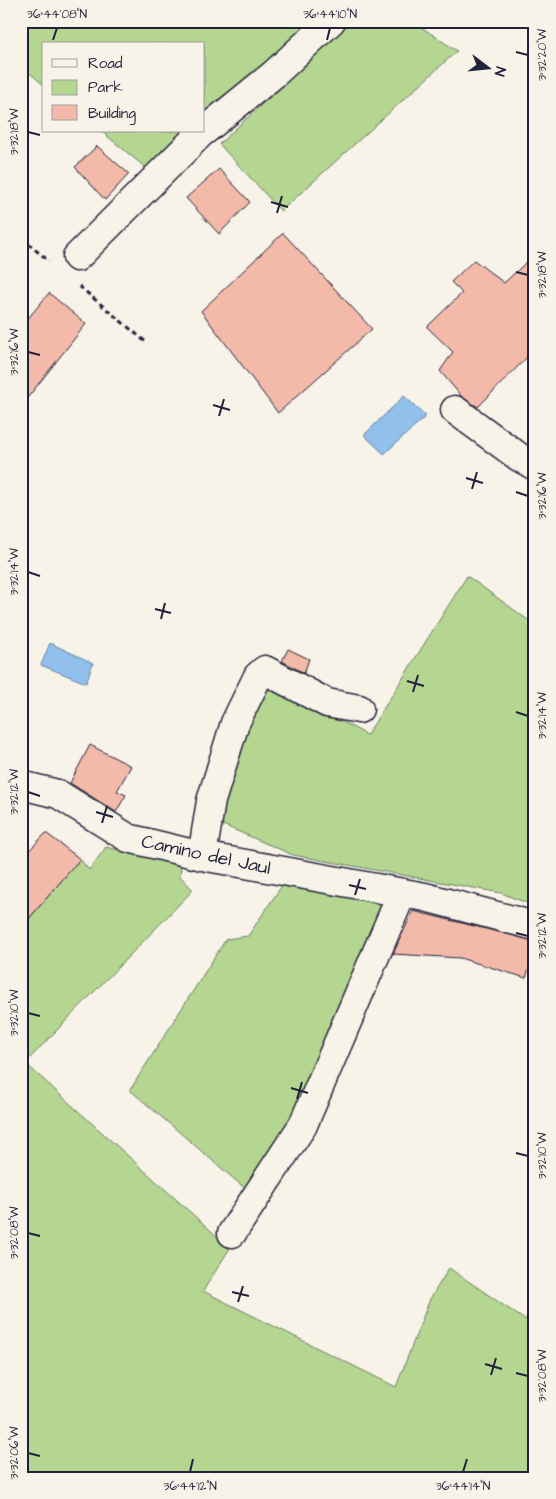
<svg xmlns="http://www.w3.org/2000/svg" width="556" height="1499" font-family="'Architects Daughter',sans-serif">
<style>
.green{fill:#b4d690;stroke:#6b7c66}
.water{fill:#91c0ec;stroke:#6581a5}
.building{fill:#f3baaa;stroke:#22223b}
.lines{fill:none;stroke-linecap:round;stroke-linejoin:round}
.minor-casing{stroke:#22223b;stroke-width:31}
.path{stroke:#22223b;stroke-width:3;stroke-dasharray:5 4;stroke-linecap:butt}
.minor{stroke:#f7f3e8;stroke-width:28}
.ticks{fill:none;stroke:#22223b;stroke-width:2}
.labels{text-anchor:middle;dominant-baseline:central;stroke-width:4.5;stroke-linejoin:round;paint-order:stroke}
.street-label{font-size:19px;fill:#22223b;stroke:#f7f3e8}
.neatline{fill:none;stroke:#22223b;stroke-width:2}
.ticks-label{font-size:12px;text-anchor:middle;fill:#22223b}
</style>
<rect width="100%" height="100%" fill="#f7f3e8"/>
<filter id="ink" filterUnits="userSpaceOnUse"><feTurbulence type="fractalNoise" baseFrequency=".02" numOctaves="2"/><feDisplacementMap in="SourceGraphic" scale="10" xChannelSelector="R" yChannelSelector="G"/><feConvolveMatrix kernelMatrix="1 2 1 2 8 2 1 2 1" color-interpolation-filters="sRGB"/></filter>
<g filter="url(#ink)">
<path class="green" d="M 21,21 L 316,21 L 204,118 L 204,44 L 44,44 L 44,85 L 21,66 Z
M 353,21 L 412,21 L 457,51 L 281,211 L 219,144 L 299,70 L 324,44 Z
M 101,131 L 189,131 L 146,168 Z
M 467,576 L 535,625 L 535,906 L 501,893 L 293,855 L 216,822 L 219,798 L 267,681 L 367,735 Z
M 106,847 L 181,866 L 180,876 L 193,890 L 25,1063 L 230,1248 L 203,1291 L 396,1387 L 430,1299 L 449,1268 L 525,1320 L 535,1302 L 535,1478 L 21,1478 L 21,928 L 80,859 L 89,870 Z
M 285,881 L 390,898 L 297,1116 L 248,1191 L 130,1090 L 226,939 L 248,936 Z"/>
<path class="water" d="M 404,396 L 426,416 L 384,454 L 364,435 Z
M 50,643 L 93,663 L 86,683 L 41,665 Z"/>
<path class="building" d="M 97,146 L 129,174 L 105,200 L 75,167 Z
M 219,169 L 250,202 L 219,234 L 186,198 Z
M 283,233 L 372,329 L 278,413 L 201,311 Z
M 535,254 L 535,349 L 478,407 L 462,397 L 440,371 L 453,352 L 427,327 L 462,293 L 451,282 L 474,260 L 504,283 Z
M 49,293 L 86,324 L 21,406 L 21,327 Z
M 288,649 L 309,659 L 304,673 L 282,661 Z
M 90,745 L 131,766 L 117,791 L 126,795 L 116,812 L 70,783 Z
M 46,833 L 80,859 L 21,928 L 21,859 Z
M 413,911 L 535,941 L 535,950 L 526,978 L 460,958 L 393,954 Z"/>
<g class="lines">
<defs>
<path id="minor" d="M 204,131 L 274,74 L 331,21
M 77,257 L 203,131
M 455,410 L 519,457 L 535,466
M 21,785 L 58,794 L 128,838 L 202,856 L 425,897 L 535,926
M 202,856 L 211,801 L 235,723 L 258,676 L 265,670 L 327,703 L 359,709
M 232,1233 L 303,1125 L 402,893"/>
</defs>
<use href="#minor" class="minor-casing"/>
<path class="path" d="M 21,238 L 49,261
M 79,286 L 147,343"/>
<use href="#minor" class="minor"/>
</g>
</g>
<path class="ticks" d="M 53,40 L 57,28M 327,40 L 330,28M 516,52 L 528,55M 28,132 L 40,135M 271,202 L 288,207M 277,213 L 282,196M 516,272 L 528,275M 28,352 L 40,355M 213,405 L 230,410M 219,416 L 224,399M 466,478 L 483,483M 472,489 L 477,472M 516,492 L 528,496M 28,572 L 40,576M 155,609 L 171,613M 161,619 L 165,603M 407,681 L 424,686M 413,692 L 418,675M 516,712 L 528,716M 28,792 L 40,796M 96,812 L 113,817M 102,823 L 107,806M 349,885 L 366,889M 355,895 L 360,879M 516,933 L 528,936M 28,1013 L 40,1016M 291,1088 L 308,1093M 297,1099 L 302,1082M 516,1153 L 528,1156M 28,1233 L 40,1236M 232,1292 L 249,1296M 238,1302 L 243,1286M 485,1364 L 502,1369M 516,1373 L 528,1376M 491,1375 L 496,1358M 28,1453 L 40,1456M 190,1472 L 193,1459M 463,1472 L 467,1459"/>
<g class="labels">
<g class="street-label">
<text transform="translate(206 855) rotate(12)">Camino del Jaul</text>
</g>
</g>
<rect width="556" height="1499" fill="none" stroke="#f7f3e8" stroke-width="55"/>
<rect x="42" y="42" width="162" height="90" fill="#f7f3e8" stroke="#a29fa3"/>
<rect x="52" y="59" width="25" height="8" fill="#f7f3e8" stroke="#a29fa3"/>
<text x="88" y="68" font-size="15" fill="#22223b">Road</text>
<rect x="52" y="80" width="25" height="15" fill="#b4d690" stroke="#a29fa3"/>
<text x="88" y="92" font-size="15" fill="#22223b">Park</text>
<rect x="52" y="105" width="25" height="15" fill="#f3baaa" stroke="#a29fa3"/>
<text x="88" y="118" font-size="15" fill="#22223b">Building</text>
<g transform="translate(488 68) rotate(106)" stroke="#f7f3e8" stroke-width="4" paint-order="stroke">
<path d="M0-4L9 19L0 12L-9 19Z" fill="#22223b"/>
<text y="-8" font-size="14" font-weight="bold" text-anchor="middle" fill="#22223b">N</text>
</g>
<rect x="28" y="28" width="500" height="1444" class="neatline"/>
<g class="ticks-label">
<text x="57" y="18">36°44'08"N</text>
<text x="330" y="18">36°44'10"N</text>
<text transform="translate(542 55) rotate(-90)" y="4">3°32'20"W</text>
<text transform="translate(14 132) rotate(-90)" y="4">3°32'18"W</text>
<text transform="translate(542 275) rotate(-90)" y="4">3°32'18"W</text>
<text transform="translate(14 352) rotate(-90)" y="4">3°32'16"W</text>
<text transform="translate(542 496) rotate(-90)" y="4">3°32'16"W</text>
<text transform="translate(14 572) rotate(-90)" y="4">3°32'14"W</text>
<text transform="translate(542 716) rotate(-90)" y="4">3°32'14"W</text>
<text transform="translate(14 792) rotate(-90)" y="4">3°32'12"W</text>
<text transform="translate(542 936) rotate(-90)" y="4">3°32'12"W</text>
<text transform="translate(14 1013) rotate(-90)" y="4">3°32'10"W</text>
<text transform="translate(542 1156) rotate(-90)" y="4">3°32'10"W</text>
<text transform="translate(14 1233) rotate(-90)" y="4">3°32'08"W</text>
<text transform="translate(542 1376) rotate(-90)" y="4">3°32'08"W</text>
<text transform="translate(14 1453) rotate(-90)" y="4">3°32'06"W</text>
<text x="190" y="1490">36°44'12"N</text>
<text x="463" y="1490">36°44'14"N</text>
</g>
</svg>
